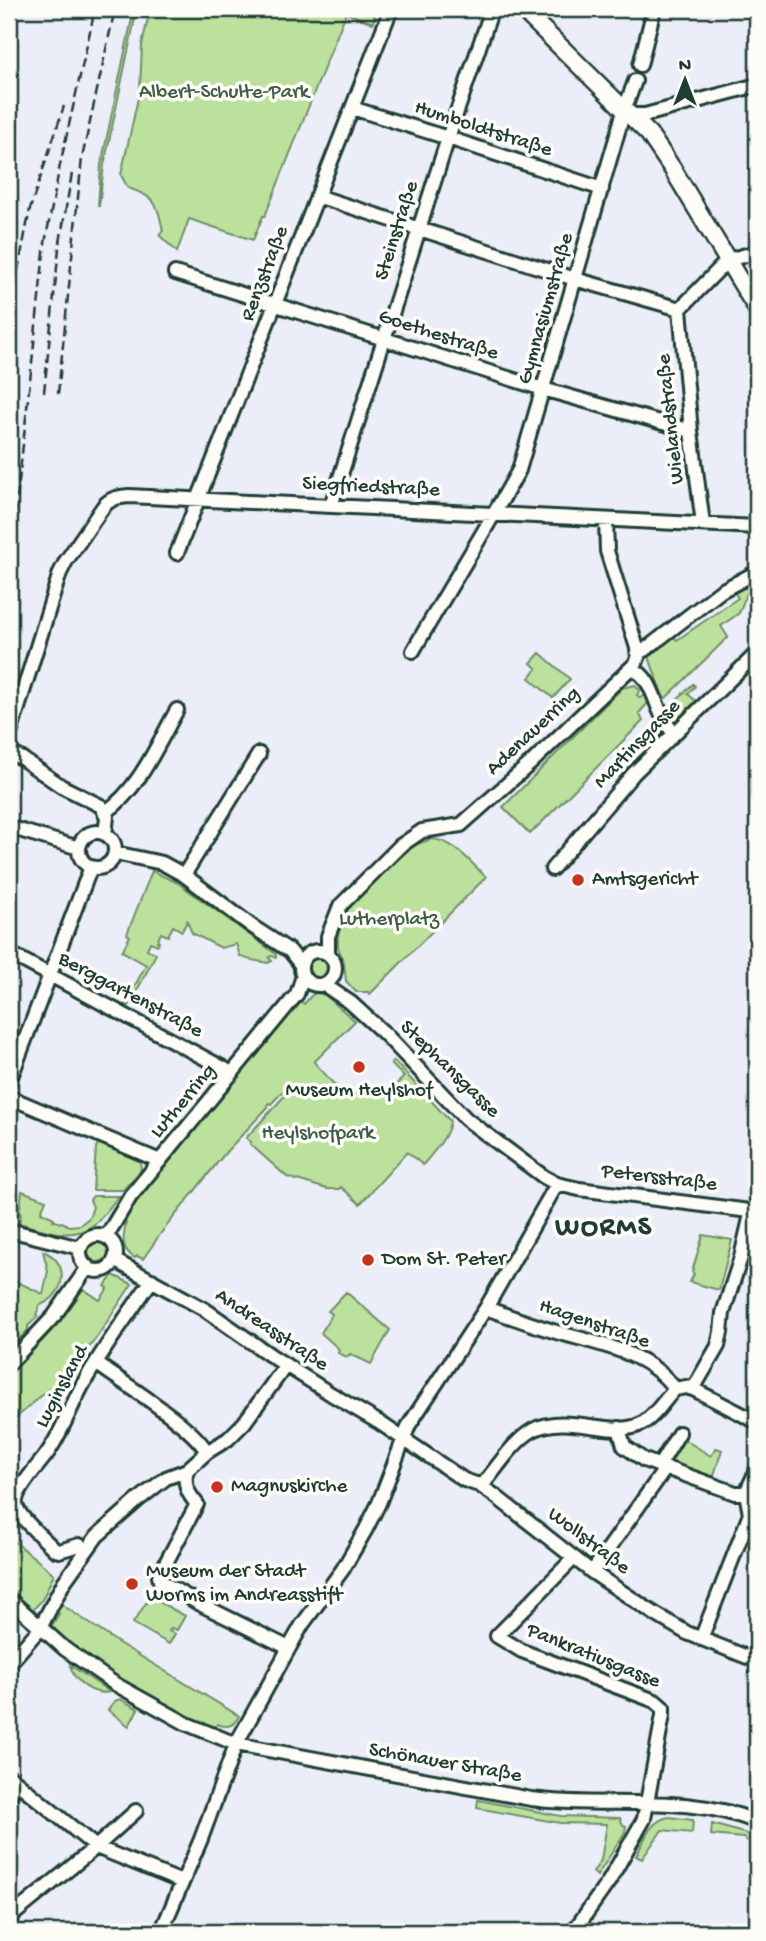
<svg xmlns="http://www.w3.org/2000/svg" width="766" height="1941" font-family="'Gochi Hand',sans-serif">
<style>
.green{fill:#bce19c;stroke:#6e8f68;stroke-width:2}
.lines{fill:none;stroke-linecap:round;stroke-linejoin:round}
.minor-casing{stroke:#1f3d34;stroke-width:18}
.major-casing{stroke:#1f3d34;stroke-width:21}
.minor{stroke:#fdfcf7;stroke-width:12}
.major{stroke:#fdfcf7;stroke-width:16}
.rail{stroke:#1f3d34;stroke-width:2.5;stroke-dasharray:10 5;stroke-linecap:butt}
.poi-dot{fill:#c8321e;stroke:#fdfcf7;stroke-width:2.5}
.labels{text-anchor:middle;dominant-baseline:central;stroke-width:7;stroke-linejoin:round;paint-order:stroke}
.park-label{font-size:21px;fill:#3e5e49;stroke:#fdfcf7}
.street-label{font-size:21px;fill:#1f3d34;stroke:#fdfcf7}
.poi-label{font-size:21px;fill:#1f3d34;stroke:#fdfcf7;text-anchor:start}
.district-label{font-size:28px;font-weight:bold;letter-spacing:2px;fill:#1f3d34;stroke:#fdfcf7}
</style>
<rect width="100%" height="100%" fill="#ebedf8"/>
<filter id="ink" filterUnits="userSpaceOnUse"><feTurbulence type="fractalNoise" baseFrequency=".0143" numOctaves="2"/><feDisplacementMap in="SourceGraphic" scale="14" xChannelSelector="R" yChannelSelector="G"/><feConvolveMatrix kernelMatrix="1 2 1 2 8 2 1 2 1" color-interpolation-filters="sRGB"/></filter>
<g filter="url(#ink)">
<path class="green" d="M 134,9 L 137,9 L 104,165 L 99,206 L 98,206 L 101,165 Z
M 150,9 L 376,9 L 373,23 L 346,13 L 265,216 L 263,216 L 253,240 L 189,219 L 177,252 L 159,235 L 163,231 C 157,203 156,197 128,188 L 121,175 L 140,89 L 142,45 Z
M 745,587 L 748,590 L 739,613 L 721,626 L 728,637 L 666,698 L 663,696 L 649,657 L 673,635 L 677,640 L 738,598 L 734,592 Z
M 540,653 L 570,679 L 553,698 L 529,678 L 537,669 L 531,663 Z
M 693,684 L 695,686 L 688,694 L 698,703 L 686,712 L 685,715 L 683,715 L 679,721 L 672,714 L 669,707 Z
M 635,685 L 640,690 L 637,695 L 640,698 L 645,695 L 648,703 L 639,713 L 643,721 L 530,834 L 503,807 L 622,688 Z
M 432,839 C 455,841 470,862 486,877 L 370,994 L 368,992 L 356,992 L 346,981 L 344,963 L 338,947 L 338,935 L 347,911 L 356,898 L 414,845 Z
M 152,871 L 178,883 L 276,954 L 276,957 L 270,956 L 269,958 L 272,961 L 268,963 C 259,961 249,961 240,956 L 236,944 L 221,948 L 192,933 L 187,921 L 182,931 L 173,926 L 168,936 L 161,933 L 157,941 L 159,942 L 158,945 L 150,942 L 147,949 L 156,954 L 129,1006 L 124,1006 L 146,965 L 122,951 L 130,936 L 127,934 Z
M307 968a12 12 0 1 1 24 0a12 12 0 1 1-24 0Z
M 316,993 L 325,995 L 355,1021 L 314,1062 L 340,1091 L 344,1088 C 354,1096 365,1097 375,1089 L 384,1096 L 404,1077 L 391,1064 L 394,1061 L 450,1121 C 448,1138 433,1152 423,1165 L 407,1152 L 360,1204 L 341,1187 L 339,1189 L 327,1189 L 287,1177 L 250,1144 L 251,1142 L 246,1138 L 289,1091 L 286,1088 L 271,1104 L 269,1103 L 267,1105 L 268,1107 L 226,1152 L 161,1233 L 143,1259 L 137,1256 L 135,1258 C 120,1249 123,1238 126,1222 L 123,1221 L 130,1206 L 291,1012 L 301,1002 L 304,1004 L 311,996 Z
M 98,1143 L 140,1161 L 141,1170 L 123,1190 L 93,1190 L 96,1148 Z
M 22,1191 L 46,1200 L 41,1212 L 54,1218 L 53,1220 L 60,1223 L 62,1222 L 69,1226 L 80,1225 L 89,1218 L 93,1207 L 90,1200 L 93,1196 L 119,1196 C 112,1204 105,1214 97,1222 C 74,1243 45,1230 19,1223 L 21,1214 L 19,1214 Z
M 703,1235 L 732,1240 L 719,1290 L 690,1282 L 694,1274 L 692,1272 Z
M88 1252a10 10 0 1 1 20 0a10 10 0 1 1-20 0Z
M 43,1251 C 71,1262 66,1296 40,1305 L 36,1315 L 38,1316 L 28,1326 L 28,1330 L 9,1349 L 9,1278 L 43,1294 L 48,1271 Z
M 113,1275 L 132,1284 L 97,1337 L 74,1367 L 9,1424 L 9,1373 C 37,1348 63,1320 83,1289 L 100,1300 L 108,1288 L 105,1286 Z
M 346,1292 L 390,1330 L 371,1364 L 350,1354 L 347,1357 L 338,1353 L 339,1349 L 321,1333 L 332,1314 L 328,1311 Z
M 680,1437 L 711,1456 L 716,1448 L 722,1450 L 713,1478 L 668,1462 Z
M 9,1537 L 54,1574 L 42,1600 L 32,1611 L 9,1593 Z
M 150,1597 L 185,1616 L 177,1630 L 171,1628 L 169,1631 L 175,1634 L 169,1644 L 133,1623 Z
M 61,1604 L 117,1642 L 239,1716 C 234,1726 228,1728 217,1724 L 215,1728 C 197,1723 181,1714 165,1705 C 127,1686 93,1663 59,1637 C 57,1632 53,1630 52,1625 L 59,1614 L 57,1612 Z
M 70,1665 L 110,1692 C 93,1696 74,1682 70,1665 Z
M 120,1699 L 138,1709 L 129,1726 L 108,1710 L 115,1701 Z
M 478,1800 L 561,1816 L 620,1818 L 623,1825 L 626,1826 L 625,1832 L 597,1876 L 593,1872 L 601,1860 L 607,1824 L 560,1823 L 477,1808 Z
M 669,1817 L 693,1820 L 692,1833 L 662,1830 L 642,1859 L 636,1856 C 645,1840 650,1820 669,1817 Z
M 712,1824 L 754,1836 L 757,1837 L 757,1846 L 743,1838 L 711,1835 Z"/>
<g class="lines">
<defs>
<path id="minor" d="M 640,65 L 654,9
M 352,108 L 448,138 L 602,189
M 626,111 L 634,115 L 645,115 L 757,85
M 317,196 L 575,279 L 680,309
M 175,273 L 543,389 L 691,431
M 680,309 L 691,431 L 703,524
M 680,309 L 728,260 L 757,252
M 331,506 L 448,138 L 492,9
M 177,553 C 247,372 320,191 391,9
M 413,651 C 448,590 485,531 519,470 L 624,111 L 635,81
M 638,653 L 646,649 L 721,591 L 757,572
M 632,668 C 649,677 652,692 659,709 C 663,718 668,726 674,734
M 9,737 L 60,573 L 66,561 L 103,507 C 110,498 118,497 129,496 L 757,527
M 9,752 L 21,758 L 61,786 L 101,806 L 107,817 L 105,834
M 106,812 C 140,788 157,745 177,710
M 9,827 L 79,848
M79 850a18 18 0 1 1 36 0a18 18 0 1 1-36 0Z
M 115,853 L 162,863 L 184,875 L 253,927 L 290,951 L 301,965
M 552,869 L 634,773 L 757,653
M 184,875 L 259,754
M301 968a17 17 0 1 1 34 0a17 17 0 1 1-34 0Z
M 9,953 L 225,1069 L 231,1074
M 328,953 L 328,936 L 340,906 L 400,846 L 422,831 L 461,825 L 532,762 L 636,663 L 638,658 L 637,648 L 607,551 L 606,520
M 323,984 L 351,1003 L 385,1034 L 466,1119 L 544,1177 L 557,1184 L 579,1189 L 757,1212
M 9,1082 L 91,867
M 9,1097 L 160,1161
M 9,1230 L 80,1248
M80 1253a18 18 0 1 1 36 0a18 18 0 1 1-36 0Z
M 106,1237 L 130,1197 L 297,994 L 303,976
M 114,1260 L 204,1309 L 270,1355 L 331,1394 L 380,1423 L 464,1480 L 479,1485 L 494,1495 L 592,1572 L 655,1614 L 687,1633 L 757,1661
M 486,1308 C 508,1316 531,1324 553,1331 C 596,1344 647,1350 675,1389
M 96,1363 C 124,1384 191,1424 207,1452
M 9,1364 L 54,1316 L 88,1267
M 675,1389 L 686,1387 L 693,1389 L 757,1422
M 693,1389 L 718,1346 L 721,1332 L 723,1313 L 741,1257 L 752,1210
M 619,1428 L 624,1446 L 644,1460 L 735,1493 L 746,1493
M 659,1466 L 679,1433
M 187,1470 C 183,1484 188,1494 197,1504 L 159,1576 L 160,1581 L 200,1604 L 289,1648
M 479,1485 L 485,1482 C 498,1466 515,1440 533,1430 C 568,1412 612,1439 641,1424 C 655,1417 664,1400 675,1389
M 86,1549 L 79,1545 L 59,1551 L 55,1550 C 45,1539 19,1519 16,1505 C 13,1492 38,1466 46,1455 C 63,1432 71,1404 86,1379 C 106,1344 130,1312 152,1280
M 592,1572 L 665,1469
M 9,1599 L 65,1649 L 115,1684 L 187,1724 L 236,1744 L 531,1799 C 606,1809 686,1792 757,1822
M 701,1639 L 750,1514 L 746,1493 L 757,1469
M 9,1664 L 40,1628 L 64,1582 L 97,1536 L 138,1500 L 166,1478 L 187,1470 L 207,1452 L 228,1439 L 244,1423 L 286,1365
M 9,1776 L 96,1847 L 182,1882
M 9,1795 L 18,1784
M 9,1918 L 96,1847 L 136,1811
M 161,1932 L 201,1839 L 236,1744 L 289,1648 L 302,1625 L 343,1569 L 366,1529 L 379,1503 L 409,1425 L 486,1308 L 557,1184
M 573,1932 L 609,1881 L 644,1819 L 663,1715 L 663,1708 L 655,1701 L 522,1651 L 497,1636 L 574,1558"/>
<path id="major" d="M 522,9 L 649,134 L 672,168 L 757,309"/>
</defs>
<use href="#minor" class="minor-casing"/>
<use href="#major" class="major-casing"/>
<use href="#minor" class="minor"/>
<use href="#major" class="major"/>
<path class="rail" d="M 9,316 L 30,209 L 64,106
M 9,362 L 17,307
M 44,392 L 59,248 L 72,173
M 58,394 L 82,158 L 115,9
M 9,573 L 45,243 L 60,165 L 95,9"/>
</g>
</g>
<g class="poi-dot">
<circle cx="578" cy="880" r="7"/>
<circle cx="359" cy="1067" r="7"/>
<circle cx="368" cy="1260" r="7"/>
<circle cx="217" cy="1487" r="7"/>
<circle cx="132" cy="1584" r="7"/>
</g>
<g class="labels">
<g class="park-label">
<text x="224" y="93">Albert-Schulte-Park</text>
<text x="389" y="920">Lutherplatz</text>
<text x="318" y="1134">Heylshofpark</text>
</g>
<g class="street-label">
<text transform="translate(483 130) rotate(18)">Humboldtstraße</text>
<text transform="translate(398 231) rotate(-72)">Steinstraße</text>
<text transform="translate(266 274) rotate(-69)">Renzstraße</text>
<text transform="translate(547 309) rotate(-74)">Gymnasiumstraße</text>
<text transform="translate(438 336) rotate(18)">Goethestraße</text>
<text transform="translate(672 419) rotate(-96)">Wielandstraße</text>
<text transform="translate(371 488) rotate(3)">Siegfriedstraße</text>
<text transform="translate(534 732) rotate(-43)">Adenauerring</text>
<text transform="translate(638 745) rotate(-46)">Martinsgasse</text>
<text transform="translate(130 996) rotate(28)">Berggartenstraße</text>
<text transform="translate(449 1070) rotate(44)">Stephansgasse</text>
<text transform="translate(184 1102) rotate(-50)">Lutherring</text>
<text transform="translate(659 1179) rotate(7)">Petersstraße</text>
<text transform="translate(594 1325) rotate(19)">Hagenstraße</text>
<text transform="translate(271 1331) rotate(34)">Andreasstraße</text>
<text transform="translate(63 1387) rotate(-62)">Luginsland</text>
<text transform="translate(588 1542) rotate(37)">Wollstraße</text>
<text transform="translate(593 1657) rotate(22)">Pankratiusgasse</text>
<text transform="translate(445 1764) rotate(10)">Schönauer Straße</text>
</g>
<g class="poi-label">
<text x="592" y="880">Amtsgericht</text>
<text x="359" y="1091" text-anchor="middle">Museum Heylshof</text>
<text x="382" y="1260">Dom St. Peter</text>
<text x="231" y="1487">Magnuskirche</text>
<text x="146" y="1572">Museum der Stadt<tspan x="146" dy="24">Worms im Andreasstift</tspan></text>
</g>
<g class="district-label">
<text x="604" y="1228">WORMS</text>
</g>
</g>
<rect width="766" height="1941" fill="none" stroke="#fdfcf7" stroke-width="35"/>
<rect x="18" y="18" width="731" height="1906" fill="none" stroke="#1f3d34" stroke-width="2.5" filter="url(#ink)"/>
<g transform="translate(685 80)" stroke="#fdfcf7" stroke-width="5" paint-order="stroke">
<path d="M0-5L12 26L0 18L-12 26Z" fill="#1f3d34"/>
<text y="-10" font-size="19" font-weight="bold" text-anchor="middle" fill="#1f3d34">N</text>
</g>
</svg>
